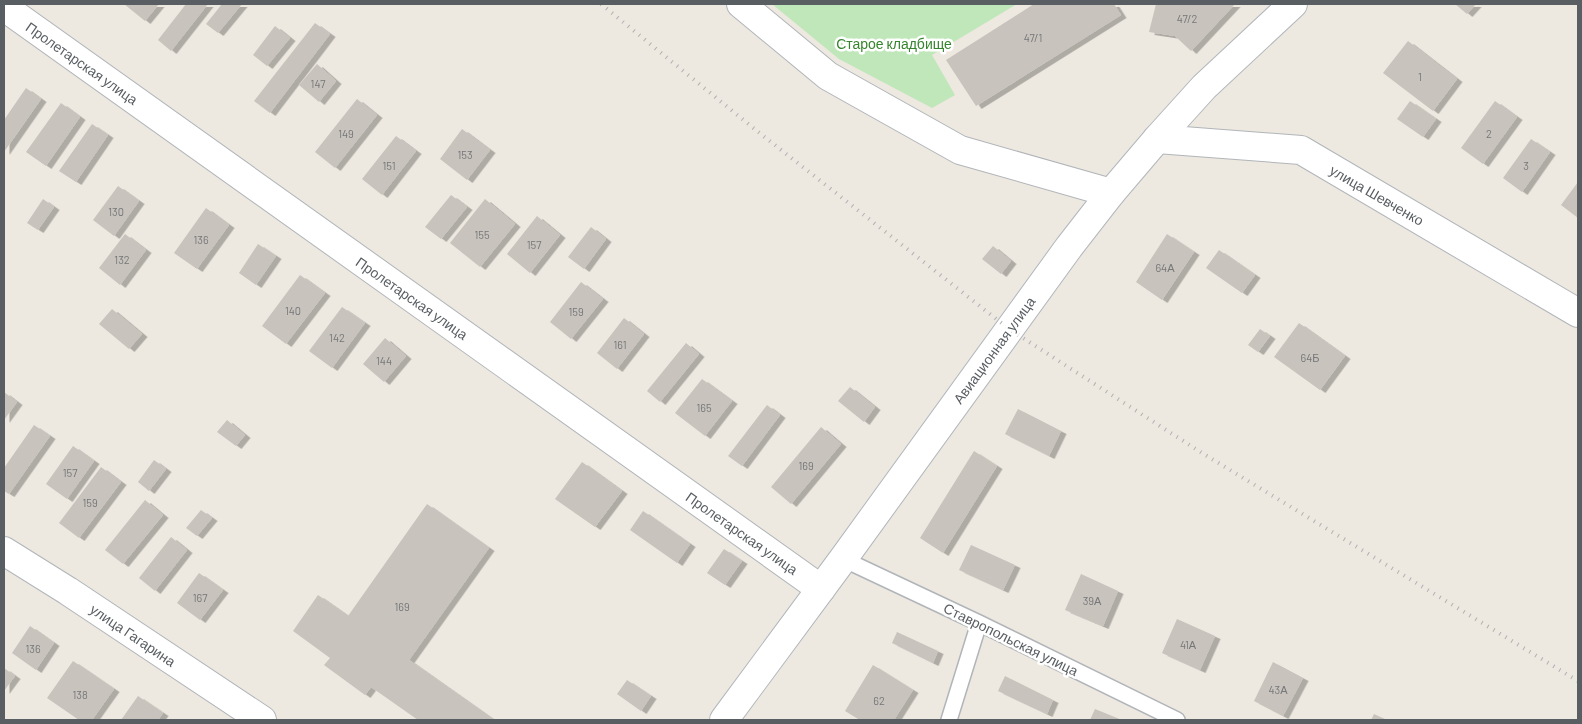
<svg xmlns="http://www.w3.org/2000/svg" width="1582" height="724" font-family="Barlow,sans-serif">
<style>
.green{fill:#c0e7ba}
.building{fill:#c8c3bd;filter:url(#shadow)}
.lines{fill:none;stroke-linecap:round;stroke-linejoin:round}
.service-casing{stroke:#b1b5b9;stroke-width:18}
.minor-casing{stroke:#b1b5b9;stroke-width:30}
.tertiary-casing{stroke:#b1b5b9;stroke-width:30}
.secondary-casing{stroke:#b2b7bc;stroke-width:30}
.service{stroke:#fff;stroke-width:15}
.minor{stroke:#fff;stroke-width:28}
.tertiary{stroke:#fff;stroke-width:28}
.secondary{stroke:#fff;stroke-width:28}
.rail{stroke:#b0b1b2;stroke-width:4;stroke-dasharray:1 6;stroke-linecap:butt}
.labels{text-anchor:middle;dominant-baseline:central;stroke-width:5;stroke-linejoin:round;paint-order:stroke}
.number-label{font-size:11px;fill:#757779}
.park-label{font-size:14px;fill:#36852e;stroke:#fff}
.street-label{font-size:14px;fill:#595e62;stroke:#fff}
</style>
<defs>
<filter id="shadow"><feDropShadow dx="5.5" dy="3" stdDeviation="0" flood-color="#0004"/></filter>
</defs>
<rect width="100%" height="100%" fill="#ede8e0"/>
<path class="green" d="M 772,4 L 1017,4 L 932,55 L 955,95 L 932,108 L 839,59 Z"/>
<path class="building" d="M 124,4 L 159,4 L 145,21 Z
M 186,4 L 208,4 L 171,51 L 158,40 Z
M 222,4 L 242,4 L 218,33 L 206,24 Z
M 1034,4 L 1114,4 L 1121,15 L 976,106 L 946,60 Z
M 1156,4 L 1235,4 L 1191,51 L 1175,36 L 1149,32 Z
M 1455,4 L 1476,4 L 1467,14 Z
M 315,23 L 330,34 L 270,113 L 254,101 Z
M 275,26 L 290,38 L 267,66 L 253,55 Z
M 1408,41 L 1457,79 L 1433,111 L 1383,73 Z
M 317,64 L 336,81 L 319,102 L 299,85 Z
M 26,88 L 41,99 L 4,152 L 4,120 Z
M 357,99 L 377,115 L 335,168 L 315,152 Z
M 1410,101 L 1436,119 L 1423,137 L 1397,119 Z
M 1495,101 L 1517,117 L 1483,164 L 1461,148 Z
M 61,103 L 80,117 L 46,166 L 26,152 Z
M 92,124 L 108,135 L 76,182 L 59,171 Z
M 462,129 L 490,150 L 467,180 L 440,159 Z
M 396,136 L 416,151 L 382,195 L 362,179 Z
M 1531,139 L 1550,152 L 1522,192 L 1503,178 Z
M 1578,182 L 1578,218 L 1561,205 Z
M 118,186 L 139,201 L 114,236 L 93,220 Z
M 451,195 L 467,207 L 441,239 L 425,227 Z
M 43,199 L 54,207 L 38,230 L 27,223 Z
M 485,199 L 515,224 L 480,267 L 450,243 Z
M 206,208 L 229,225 L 197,269 L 174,253 Z
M 537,216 L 560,235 L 530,273 L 507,254 Z
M 591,227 L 606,239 L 584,269 L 568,257 Z
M 125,234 L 146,250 L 120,285 L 99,268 Z
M 1167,234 L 1194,252 L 1162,300 L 1136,282 Z
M 258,244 L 276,256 L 256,285 L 239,273 Z
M 993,246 L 1011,261 L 1001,274 L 982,259 Z
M 1219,250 L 1255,275 L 1242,293 L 1206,268 Z
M 300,275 L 325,293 L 286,344 L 262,326 Z
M 581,282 L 603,299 L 571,339 L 550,322 Z
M 342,307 L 365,323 L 332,368 L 309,351 Z
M 112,309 L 142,334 L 129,349 L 99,324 Z
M 624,318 L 644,334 L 617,369 L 597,353 Z
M 1299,323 L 1345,356 L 1320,390 L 1274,357 Z
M 1260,329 L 1270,336 L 1258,352 L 1248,345 Z
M 385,338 L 406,356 L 384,382 L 363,364 Z
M 686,343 L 699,354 L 660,402 L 647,391 Z
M 702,379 L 732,401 L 705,436 L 675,413 Z
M 850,387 L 875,407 L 864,422 L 838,401 Z
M 4,392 L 17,402 L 4,420 Z
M 767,405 L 780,415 L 742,466 L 728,456 Z
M 1018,409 L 1061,431 L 1049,456 L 1005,434 Z
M 227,420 L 245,435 L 236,446 L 217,432 Z
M 34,425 L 50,436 L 9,494 L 4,491 L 4,468 Z
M 821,427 L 841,444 L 791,504 L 771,487 Z
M 73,446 L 94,461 L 67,499 L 46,484 Z
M 974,451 L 997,466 L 943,553 L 920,538 Z
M 154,460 L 166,469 L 149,491 L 138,482 Z
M 582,462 L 622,491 L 595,527 L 555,499 Z
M 101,467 L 121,482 L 79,538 L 59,523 Z
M 145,500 L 163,515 L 123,564 L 105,550 Z
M 427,504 L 489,548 L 409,660 L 494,720 L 418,720 L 371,687 L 365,695 L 324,665 L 330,658 L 293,631 L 318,595 L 348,616 Z
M 201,510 L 212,518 L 197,536 L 186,528 Z
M 643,511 L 690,544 L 677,563 L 630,530 Z
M 171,537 L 187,550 L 155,591 L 139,578 Z
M 971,545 L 1015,565 L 1003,590 L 959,570 Z
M 724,549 L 742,561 L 725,585 L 707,573 Z
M 199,573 L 223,590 L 200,620 L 177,603 Z
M 1081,574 L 1118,591 L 1103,626 L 1065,610 Z
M 1177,619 L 1215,636 L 1200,670 L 1162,653 Z
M 30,626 L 54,643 L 36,670 L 12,653 Z
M 897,632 L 938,651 L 933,663 L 892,643 Z
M 73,661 L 114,689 L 92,720 L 79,720 L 47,698 Z
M 1273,662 L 1303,678 L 1283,716 L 1254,701 Z
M 873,665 L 913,690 L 894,720 L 860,720 L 845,711 Z
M 4,668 L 15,676 L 4,691 Z
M 1005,676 L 1053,700 L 1047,714 L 998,691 Z
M 627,680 L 651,696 L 641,711 L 617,694 Z
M 138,696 L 163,713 L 158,720 L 121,720 Z
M 1095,709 L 1122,720 L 1090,720 Z
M 1374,714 L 1387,720 L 1371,720 Z"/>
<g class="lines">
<defs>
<path id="service" d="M 843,559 L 979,623 L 1177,720
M 949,720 L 979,623"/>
<path id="minor" d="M 741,4 L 828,76 L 960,150 L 1111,193
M 4,7 L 821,589
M 1157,139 L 1301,150 L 1578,313"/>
<path id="tertiary" d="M 4,551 L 68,591 L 262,720"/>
<path id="secondary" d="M 724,720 L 843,559 L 1069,247 L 1111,193 L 1157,139 L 1204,87 L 1293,4"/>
</defs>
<use href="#service" class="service-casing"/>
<use href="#minor" class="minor-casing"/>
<use href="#tertiary" class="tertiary-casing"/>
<use href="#secondary" class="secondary-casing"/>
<use href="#service" class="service"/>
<use href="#minor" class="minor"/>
<use href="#tertiary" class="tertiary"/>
<use href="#secondary" class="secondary"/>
<path class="rail" d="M 601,4 L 757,131 L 1009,329 L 1202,453 L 1578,681"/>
</g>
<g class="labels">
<g class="number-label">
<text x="1187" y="18">47/2</text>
<text x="1033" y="37">47/1</text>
<text x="1420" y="76">1</text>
<text x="318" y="83">147</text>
<text x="346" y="133">149</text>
<text x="1489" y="133">2</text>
<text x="465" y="154">153</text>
<text x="389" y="165">151</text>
<text x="1526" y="165">3</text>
<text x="116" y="211">130</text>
<text x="482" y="234">155</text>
<text x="201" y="239">136</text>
<text x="534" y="244">157</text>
<text x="122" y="259">132</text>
<text x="1165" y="267">64А</text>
<text x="293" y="310">140</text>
<text x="576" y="311">159</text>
<text x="337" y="337">142</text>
<text x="620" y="344">161</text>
<text x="1310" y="357">64Б</text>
<text x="384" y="360">144</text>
<text x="704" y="407">165</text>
<text x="806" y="465">169</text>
<text x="70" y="472">157</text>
<text x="90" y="502">159</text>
<text x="200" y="597">167</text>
<text x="1092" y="600">39А</text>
<text x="402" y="606">169</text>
<text x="1188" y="644">41А</text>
<text x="33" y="648">136</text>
<text x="1278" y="689">43А</text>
<text x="80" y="694">138</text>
<text x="879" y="700">62</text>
</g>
<g class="park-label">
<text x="894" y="43">Старое кладбище</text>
</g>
<g class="street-label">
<text transform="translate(82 63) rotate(35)">Пролетарская улица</text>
<text transform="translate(1377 195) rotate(30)">улица Шевченко</text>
<text transform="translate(412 298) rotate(35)">Пролетарская улица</text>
<text transform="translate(994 350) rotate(-54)">Авиационная улица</text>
<text transform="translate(742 533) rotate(35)">Пролетарская улица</text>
<text transform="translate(133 635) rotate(34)">улица Гагарина</text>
<text transform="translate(1011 639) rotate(26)">Ставропольская улица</text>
</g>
</g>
<rect width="1582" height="724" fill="none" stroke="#595e62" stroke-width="10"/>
</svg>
